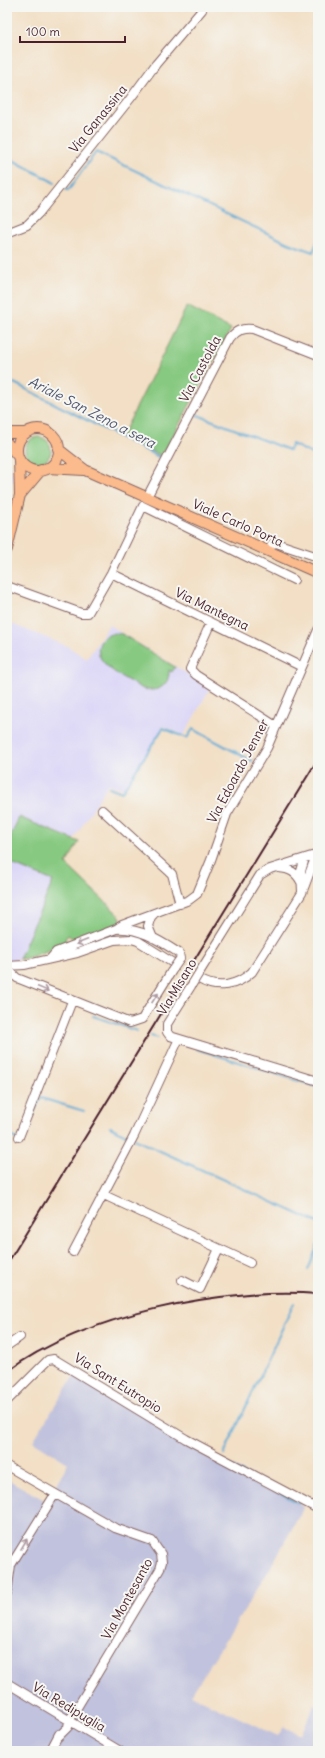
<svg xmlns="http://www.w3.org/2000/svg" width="325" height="1758" font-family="Delius,sans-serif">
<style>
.built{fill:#dbd6f7}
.industrial{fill:#c1c2dd}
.green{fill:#87c981;stroke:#687456}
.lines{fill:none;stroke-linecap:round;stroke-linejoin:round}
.stream{stroke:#5ba8d4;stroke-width:2}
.minor-tunnel{stroke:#d0b9a6;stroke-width:8;stroke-dasharray:8 4;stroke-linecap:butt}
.minor-casing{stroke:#856261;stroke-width:10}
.major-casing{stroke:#856261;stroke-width:12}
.minor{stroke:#fff;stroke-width:8}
.major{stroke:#fbbb8c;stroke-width:10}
.rail{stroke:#4a1f2b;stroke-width:2}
.minor-bridge-casing{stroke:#856261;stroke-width:10;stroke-linecap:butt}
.minor-bridge{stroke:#fff;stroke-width:8}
.oneway{stroke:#ae9aa0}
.labels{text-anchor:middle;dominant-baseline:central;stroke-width:4;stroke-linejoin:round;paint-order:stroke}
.street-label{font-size:13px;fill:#4a1f2b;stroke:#f6f6f2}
.water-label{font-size:14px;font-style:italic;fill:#51566f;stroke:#f6f6f2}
</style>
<rect width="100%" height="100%" fill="#f6f6f2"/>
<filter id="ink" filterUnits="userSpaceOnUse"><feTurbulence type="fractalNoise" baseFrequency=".025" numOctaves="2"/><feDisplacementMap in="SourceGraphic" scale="8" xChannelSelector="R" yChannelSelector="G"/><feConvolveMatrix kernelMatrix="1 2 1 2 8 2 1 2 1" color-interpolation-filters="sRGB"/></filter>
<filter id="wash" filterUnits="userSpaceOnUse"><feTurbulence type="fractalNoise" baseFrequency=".012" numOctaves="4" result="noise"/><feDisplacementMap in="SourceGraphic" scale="16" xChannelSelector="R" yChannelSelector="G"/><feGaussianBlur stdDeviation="0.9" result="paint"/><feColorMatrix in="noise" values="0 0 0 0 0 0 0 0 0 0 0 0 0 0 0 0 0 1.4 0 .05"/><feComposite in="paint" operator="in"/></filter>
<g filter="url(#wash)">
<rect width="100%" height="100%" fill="#f2dfc5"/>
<path class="built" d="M 7,458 L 13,478 L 7,496 Z
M 7,622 L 67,646 L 87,659 L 109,625 L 210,688 L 184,735 L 163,726 L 124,789 L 108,784 L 74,839 L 19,817 L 7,845 Z
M 7,862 L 53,881 L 19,959 L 7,961 Z"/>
<path class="industrial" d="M 75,1374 L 304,1507 L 268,1572 L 191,1695 L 278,1736 L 284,1727 L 301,1735 L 314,1705 L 318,1706 L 318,1751 L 7,1751 L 7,1479 L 48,1502 L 68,1463 L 33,1441 Z"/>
<path class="green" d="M 187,306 L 231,329 L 162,456 L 122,436 Z
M25 450a13 13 0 1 1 26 0a13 13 0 1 1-26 0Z
M 115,633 L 122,634 L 175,667 L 172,672 L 169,670 C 170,685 158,693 143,689 C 130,681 93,665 99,646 C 101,637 107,635 115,633 Z
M 19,817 L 79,842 L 66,864 L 119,915 L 121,918 L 119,923 L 75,940 L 68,935 L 65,939 L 68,943 L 27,958 L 19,959 L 53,881 L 7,862 L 7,845 Z"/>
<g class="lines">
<path class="stream" d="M 7,157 L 55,183
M 66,189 L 68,191 L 96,152 L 288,243 L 313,252 L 318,240
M 14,383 L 161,458
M 193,416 L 195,414 L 289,450 L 292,444 L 318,457
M 109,787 L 122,792 L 163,728 L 187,738 L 193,729 L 252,761
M 93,1016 L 137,1031
M 151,1036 L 158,1038
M 197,1049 L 318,1087
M 30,1119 L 41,1098 L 84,1111
M 110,1127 L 130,1137
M 7,1135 L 17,1139
M 134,1139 L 318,1223
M 308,1270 L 318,1244
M 224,1454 L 294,1303
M 229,1466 L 299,1503"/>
</g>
</g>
<g filter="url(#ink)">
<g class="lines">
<path class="minor-tunnel" d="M 173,963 L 199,979"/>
<defs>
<path id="minor" d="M 7,233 L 27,225 L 39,213 L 130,99 L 156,64 L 202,10
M 147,497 L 230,338 C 236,330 242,328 252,329 L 318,355
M 269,551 L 272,544 L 276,543 L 318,557
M 111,573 L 302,667
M 7,586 L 81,613 L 88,613 L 111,573 L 143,506 L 294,580
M 211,622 L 190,669 L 196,675 L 276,726
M 102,810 L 172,874 L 180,904
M 279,868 C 290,869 296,872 301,882
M 302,892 L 301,871 L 305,858
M 116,929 L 122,925 L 189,900 L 197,894 L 211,860 L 227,814 L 267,748 L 318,630
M 153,938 L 148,926 L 151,917 L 154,914
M 50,959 L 56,952 L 116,929 C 139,927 160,941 179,953 L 180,959
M 7,966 L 24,965 L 77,953 L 114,940 L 131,939 L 138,941 L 173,963
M 10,971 L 17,978 L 130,1023 L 142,1019 L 171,972
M 199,973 L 260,875 L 270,869 L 318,854
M 199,979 C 217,990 237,986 252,972 L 302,893 L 314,861 L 318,856
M 191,986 L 167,1024 L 167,1032 L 170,1036 L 318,1081
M 19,1137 L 72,1001
M 104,1195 L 250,1263
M 73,1252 L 134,1136 L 177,1043
M 182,1280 L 200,1289 L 219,1249
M 7,1346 L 20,1337
M 7,1401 L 48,1360 L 54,1359 L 186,1439 L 318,1509
M 7,1466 L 115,1528 L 152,1541 L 161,1554 L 162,1562 L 160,1569 L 69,1721 L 68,1727 L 58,1737
M 7,1593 L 11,1565 L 55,1494
M 7,1683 L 120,1751
M 50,1751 L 59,1734"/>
<path id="major" d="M17 450a21 21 0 1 1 42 0a21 21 0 1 1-42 0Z
M 7,433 L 26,433
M 7,443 L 17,455
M 58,449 L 85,470 L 318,573
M 47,468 L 84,470
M 20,495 L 41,470
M 7,549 L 20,495 L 19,459"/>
</defs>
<use href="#minor" class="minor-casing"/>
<use href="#major" class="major-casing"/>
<use href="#minor" class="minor"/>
<use href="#major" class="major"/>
<path class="rail" d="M 7,1264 L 318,759
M 7,1372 C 81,1315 226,1286 318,1294"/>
<defs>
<path id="minor-bridge" d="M 171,972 L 180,959
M 191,986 L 199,973"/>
</defs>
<use href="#minor-bridge" class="minor-bridge-casing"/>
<use href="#minor-bridge" class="minor-bridge"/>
</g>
<defs><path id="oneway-shaft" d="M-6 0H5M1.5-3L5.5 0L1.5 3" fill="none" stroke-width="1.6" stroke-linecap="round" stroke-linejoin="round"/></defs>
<g class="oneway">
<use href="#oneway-shaft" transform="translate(82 942) rotate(159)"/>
<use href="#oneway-shaft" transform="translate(43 989) rotate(22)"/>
<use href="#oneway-shaft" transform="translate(155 998) rotate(-57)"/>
<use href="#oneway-shaft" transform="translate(24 1544) rotate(-59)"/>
</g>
</g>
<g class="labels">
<g class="street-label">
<text transform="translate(98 119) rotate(-51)">Via Ganassina</text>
<text transform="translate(200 369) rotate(-62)">Via Castolda</text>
<text transform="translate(238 523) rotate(24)">Viale Carlo Porta</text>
<text transform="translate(212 609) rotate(26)">Via Mantegna</text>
<text transform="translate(238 771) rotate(-62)">Via Edoardo Jenner</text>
<text transform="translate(177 987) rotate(-59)">Via Misano</text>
<text transform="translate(118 1383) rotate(32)">Via Sant Eutropio</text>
<text transform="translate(127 1599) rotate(-61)">Via Montesanto</text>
<text transform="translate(69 1707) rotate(31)">Via Redipuglia</text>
</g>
<g class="water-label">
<text transform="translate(92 412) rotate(27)">Ariale San Zeno a sera</text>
</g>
</g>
<rect width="325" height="1758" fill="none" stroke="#f6f6f2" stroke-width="24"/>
<path d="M20 36v6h105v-6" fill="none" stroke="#4a1f2b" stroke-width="2"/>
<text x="26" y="36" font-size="12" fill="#4a1f2b" stroke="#f6f6f2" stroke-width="3" paint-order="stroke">100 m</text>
</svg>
